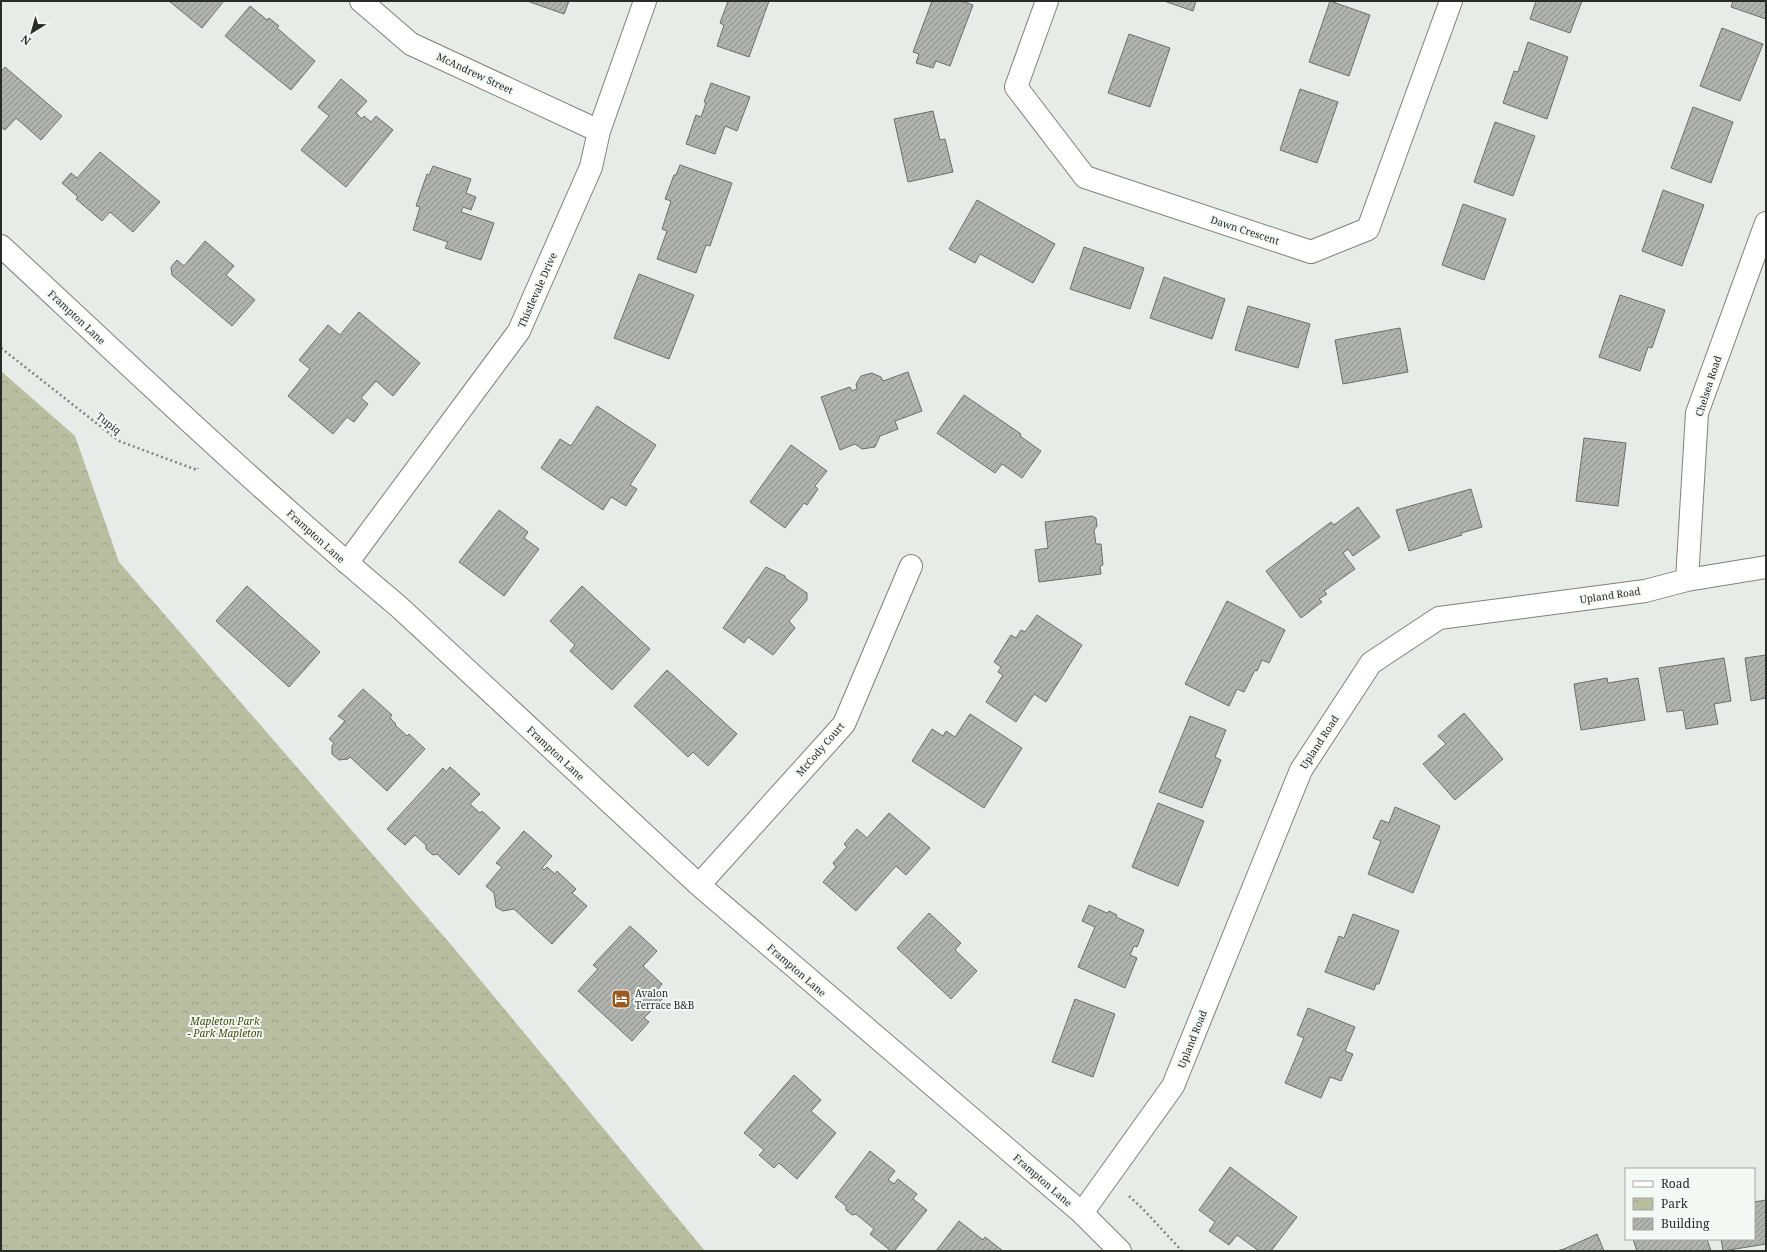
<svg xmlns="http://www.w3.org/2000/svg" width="1767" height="1252" font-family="'Noto Serif',serif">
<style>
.park{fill:url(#park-crowns)}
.building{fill:url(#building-hatch);stroke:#6c6f6a}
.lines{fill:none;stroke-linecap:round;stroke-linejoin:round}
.street-casing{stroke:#7d817d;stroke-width:24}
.path{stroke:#808481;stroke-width:2.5;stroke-dasharray:2 3;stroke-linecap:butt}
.street{stroke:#fff;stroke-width:22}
.labels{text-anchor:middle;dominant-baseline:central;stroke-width:4;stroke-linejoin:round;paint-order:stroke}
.street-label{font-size:10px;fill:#292b29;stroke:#f4f9f5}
.poi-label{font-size:10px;fill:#292b29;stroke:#f4f9f5;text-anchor:start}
.park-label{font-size:10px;font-style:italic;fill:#464b0e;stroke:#f4f9f5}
</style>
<defs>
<pattern id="park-crowns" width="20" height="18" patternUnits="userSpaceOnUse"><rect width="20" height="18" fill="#babea1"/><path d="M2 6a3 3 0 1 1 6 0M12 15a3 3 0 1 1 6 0" fill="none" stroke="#a0a38b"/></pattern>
<pattern id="building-hatch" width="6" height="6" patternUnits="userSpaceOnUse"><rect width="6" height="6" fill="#afb2ad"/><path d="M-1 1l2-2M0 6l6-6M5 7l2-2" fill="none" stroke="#8e918d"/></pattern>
</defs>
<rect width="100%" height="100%" fill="#e7ece8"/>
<path class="park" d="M 1,371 L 75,436 L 119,562 L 453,947 L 705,1251 L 1,1251 Z"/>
<path class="building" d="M 169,1 L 224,1 L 202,28 Z
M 527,1 L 569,1 L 564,14 Z
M 728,1 L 769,1 L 749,57 L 717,46 L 724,25 L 720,23 Z
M 932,1 L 962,1 L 973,5 L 950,66 L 936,61 L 933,68 L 916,63 L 919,54 L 913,52 Z
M 1164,1 L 1196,1 L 1193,11 Z
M 1330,1 L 1370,15 L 1349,76 L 1309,62 Z
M 1536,1 L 1582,1 L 1570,33 L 1530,19 Z
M 1733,1 L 1766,1 L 1766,19 L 1731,7 Z
M 250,6 L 267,20 L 269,18 L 279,26 L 277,28 L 315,61 L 291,90 L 225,36 Z
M 1722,28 L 1763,44 L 1740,101 L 1700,86 Z
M 1129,34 L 1170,48 L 1150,107 L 1108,93 Z
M 1528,42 L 1568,57 L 1547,119 L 1503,103 L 1514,71 L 1518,72 Z
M 5,67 L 62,116 L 41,140 L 16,118 L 5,130 L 1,127 L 1,72 Z
M 341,79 L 367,101 L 356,113 L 362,119 L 364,116 L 371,122 L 376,116 L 393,130 L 346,187 L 301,150 L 329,116 L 318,107 Z
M 711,83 L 750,97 L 737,131 L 725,126 L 715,154 L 686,144 L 696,115 L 701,117 L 706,103 L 704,102 Z
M 1300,89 L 1338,102 L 1317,163 L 1280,150 Z
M 1693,107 L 1733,122 L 1711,183 L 1671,168 Z
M 933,111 L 940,140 L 945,139 L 953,172 L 908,182 L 894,119 Z
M 1495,122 L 1535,136 L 1513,196 L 1474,182 Z
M 100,152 L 160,202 L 133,232 L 110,212 L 102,221 L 76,199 L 78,197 L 62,183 L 71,173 L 77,178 Z
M 680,165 L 732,183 L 710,246 L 706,245 L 696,273 L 657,259 L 667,231 L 662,229 L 671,201 L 665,199 L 674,175 L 676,175 Z
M 433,166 L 471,179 L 466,193 L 476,197 L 471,210 L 463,207 L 461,212 L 494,223 L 481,260 L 445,248 L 448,242 L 413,230 L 420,207 L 416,206 L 427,174 L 429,175 Z
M 1663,190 L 1704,205 L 1682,266 L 1642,251 Z
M 977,200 L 1055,244 L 1033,283 L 980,254 L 975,263 L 949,249 Z
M 1463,204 L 1506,219 L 1484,280 L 1442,265 Z
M 205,241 L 234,266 L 226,275 L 255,300 L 232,326 L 172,275 L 171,267 L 177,260 L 184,266 Z
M 1084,247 L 1144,268 L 1130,309 L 1070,289 Z
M 639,274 L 694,295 L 669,359 L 614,338 Z
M 1164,277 L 1225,299 L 1212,339 L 1150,318 Z
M 1620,295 L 1665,310 L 1652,348 L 1648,347 L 1640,371 L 1599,357 Z
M 1248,306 L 1310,324 L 1298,368 L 1235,350 Z
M 359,312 L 420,363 L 393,396 L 376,381 L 361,398 L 368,404 L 354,422 L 347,417 L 333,434 L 288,396 L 310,369 L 299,360 L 328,325 L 340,335 Z
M 1400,328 L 1408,372 L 1343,384 L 1335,340 Z
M 908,372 L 922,411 L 895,421 L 898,429 L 880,436 L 875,447 L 862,449 L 855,444 L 840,450 L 821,397 L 850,387 L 852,391 L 857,389 L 856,384 L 861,376 L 872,373 L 881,377 L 883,381 Z
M 964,395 L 1021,434 L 1020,436 L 1041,451 L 1022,478 L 1002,464 L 995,473 L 937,433 Z
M 597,406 L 656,445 L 630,485 L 637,489 L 626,506 L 611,497 L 603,510 L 541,468 L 560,439 L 571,446 Z
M 1584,438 L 1626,443 L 1618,506 L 1576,501 Z
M 791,445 L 827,471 L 815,486 L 818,489 L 807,505 L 804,503 L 785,528 L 750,502 Z
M 1471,489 L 1482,527 L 1461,533 L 1462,535 L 1409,551 L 1396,510 Z
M 1358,507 L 1380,537 L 1353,556 L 1348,549 L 1343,553 L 1355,569 L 1324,591 L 1327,594 L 1319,599 L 1322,602 L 1301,618 L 1266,571 L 1331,522 L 1334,525 Z
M 499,510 L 528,532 L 524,538 L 539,549 L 504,596 L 459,562 Z
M 1092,516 L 1096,518 L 1097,526 L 1094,530 L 1096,544 L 1101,544 L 1103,565 L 1100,566 L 1101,574 L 1039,582 L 1035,550 L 1048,548 L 1045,522 Z
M 766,567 L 785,576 L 785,578 L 807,593 L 807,600 L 789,621 L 795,628 L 773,655 L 748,637 L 744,643 L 723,628 Z
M 247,586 L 320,652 L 289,687 L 216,621 Z
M 582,586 L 650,649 L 612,690 L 570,651 L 575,645 L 550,621 Z
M 1227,601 L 1285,630 L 1269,663 L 1262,660 L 1257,671 L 1255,670 L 1244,692 L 1237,689 L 1229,706 L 1185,684 Z
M 1037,615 L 1082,645 L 1046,702 L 1034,694 L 1016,722 L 986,702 L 1003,675 L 998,672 L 1001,667 L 994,662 L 1011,635 L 1016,638 L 1021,630 L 1025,632 Z
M 1766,655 L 1766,698 L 1751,701 L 1745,658 Z
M 1724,658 L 1731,701 L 1714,704 L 1718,724 L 1686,729 L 1683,710 L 1667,712 L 1659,668 Z
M 667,670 L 737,734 L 708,766 L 693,752 L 688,757 L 634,706 Z
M 1607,678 L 1608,683 L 1638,678 L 1645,720 L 1581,730 L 1574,684 Z
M 363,689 L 392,715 L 390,718 L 396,724 L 395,725 L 407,736 L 409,734 L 425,749 L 387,791 L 350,757 L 348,759 L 339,760 L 332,754 L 332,746 L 334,743 L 329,739 L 345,721 L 338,716 Z
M 1464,713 L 1503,759 L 1455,800 L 1423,764 L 1446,744 L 1438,736 Z
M 970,714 L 1022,748 L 984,808 L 912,761 L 932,729 L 943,736 L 946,731 L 955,737 Z
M 1190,716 L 1226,730 L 1215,757 L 1221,760 L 1202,808 L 1159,792 Z
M 450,767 L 480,794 L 470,804 L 480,813 L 482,811 L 500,828 L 459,875 L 437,854 L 433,855 L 426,849 L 426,845 L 415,835 L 405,845 L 387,829 L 443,768 L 446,772 Z
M 1158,803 L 1204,821 L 1178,886 L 1132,867 Z
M 1395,807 L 1440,826 L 1413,893 L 1368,874 L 1381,841 L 1373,838 L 1381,820 L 1389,823 Z
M 889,813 L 930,848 L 906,875 L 896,866 L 856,911 L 823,882 L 836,867 L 833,863 L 847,847 L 844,844 L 857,829 L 867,838 Z
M 524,831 L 552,856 L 542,868 L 544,870 L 547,867 L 555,874 L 557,871 L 576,889 L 572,893 L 587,906 L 552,944 L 514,909 L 503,911 L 496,907 L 494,893 L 486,886 L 502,867 L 496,863 Z
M 1089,905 L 1107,913 L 1109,911 L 1117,915 L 1116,917 L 1144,930 L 1137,947 L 1134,946 L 1130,955 L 1137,958 L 1125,988 L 1078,967 L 1095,927 L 1082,921 Z
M 929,913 L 961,943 L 955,950 L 977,971 L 951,999 L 897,948 Z
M 1353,914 L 1399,931 L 1379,984 L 1376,984 L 1374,990 L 1325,972 L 1339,936 L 1344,938 Z
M 630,926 L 657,951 L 643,966 L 662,984 L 658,989 L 665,996 L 644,1018 L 649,1022 L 632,1041 L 578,991 L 598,969 L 593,965 Z
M 1075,999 L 1115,1014 L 1093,1077 L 1052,1062 Z
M 1308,1008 L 1355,1027 L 1345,1051 L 1353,1054 L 1341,1081 L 1330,1077 L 1321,1098 L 1285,1083 L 1304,1038 L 1297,1035 Z
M 794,1075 L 821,1100 L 811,1111 L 836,1133 L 797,1179 L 779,1163 L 774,1168 L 759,1155 L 764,1150 L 744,1133 Z
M 870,1151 L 895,1171 L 888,1180 L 894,1184 L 898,1179 L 917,1194 L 913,1199 L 927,1210 L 894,1251 L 891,1251 L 870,1234 L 874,1229 L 856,1214 L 852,1215 L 846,1210 L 846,1206 L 835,1197 Z
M 1230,1167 L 1297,1217 L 1271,1251 L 1259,1251 L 1237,1235 L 1229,1245 L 1209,1231 L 1215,1222 L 1199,1210 Z
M 1766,1200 L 1766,1244 L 1723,1251 L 1721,1239 L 1754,1239 L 1754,1202 Z
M 959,1221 L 983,1240 L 985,1237 L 1003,1251 L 936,1251 Z
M 1597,1234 L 1604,1251 L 1556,1251 L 1564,1249 Z
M 1633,1239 L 1707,1239 L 1711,1251 L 1637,1251 Z"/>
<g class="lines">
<defs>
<path id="street" d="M 361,1 L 411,44 L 599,131
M 1047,1 L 1016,87 L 1085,177 L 1311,252 L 1368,229 L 1451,1
M 1,246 C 132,368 261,491 398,606 L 699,885 L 1082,1213 L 1120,1251
M 347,563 L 519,331 L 591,167 L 599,131 L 645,1
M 1687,580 L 1697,413 L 1766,223
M 699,885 L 844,724 L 911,566
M 1082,1213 L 1173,1086 L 1301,770 L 1371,663 L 1439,618 L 1645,591 L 1687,580 L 1766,567"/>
</defs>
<use href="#street" class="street-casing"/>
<path class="path" d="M 1,348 L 119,441 L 197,470 L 198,468
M 1129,1196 L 1143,1209 L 1182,1251"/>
<use href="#street" class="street"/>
</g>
<defs>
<symbol id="hotel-square" viewBox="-11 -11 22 22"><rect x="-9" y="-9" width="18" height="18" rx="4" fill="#995a20" stroke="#f4f9f5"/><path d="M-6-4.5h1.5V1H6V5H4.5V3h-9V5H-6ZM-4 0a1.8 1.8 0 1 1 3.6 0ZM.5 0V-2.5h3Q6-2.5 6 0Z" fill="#fff"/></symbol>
</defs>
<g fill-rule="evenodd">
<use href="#hotel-square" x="610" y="988" width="22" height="22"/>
</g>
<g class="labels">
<g class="street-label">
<text transform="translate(475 73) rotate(25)">McAndrew Street</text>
<text transform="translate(1245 230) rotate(18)">Dawn Crescent</text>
<text transform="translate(537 290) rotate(-66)">Thistlevale Drive</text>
<text transform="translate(77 317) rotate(43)">Frampton Lane</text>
<text transform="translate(1708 386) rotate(-72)">Chelsea Road</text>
<text transform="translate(109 423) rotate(38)">Tupiq</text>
<text transform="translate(316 536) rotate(42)">Frampton Lane</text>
<text transform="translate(1610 595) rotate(-8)">Upland Road</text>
<text transform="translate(1319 742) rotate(-57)">Upland Road</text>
<text transform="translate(820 749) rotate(-49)">McCody Court</text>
<text transform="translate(556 753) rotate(43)">Frampton Lane</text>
<text transform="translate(797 970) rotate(41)">Frampton Lane</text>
<text transform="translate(1192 1039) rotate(-68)">Upland Road</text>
<text transform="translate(1043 1180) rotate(41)">Frampton Lane</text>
</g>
<g class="poi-label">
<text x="635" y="993">Avalon<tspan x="635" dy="12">Terrace B&amp;B</tspan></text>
</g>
<g class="park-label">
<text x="225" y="1021">Mapleton Park<tspan x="225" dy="12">- Park Mapleton</tspan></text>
</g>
</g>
<rect width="1767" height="1252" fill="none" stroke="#292b29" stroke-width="4"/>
<rect x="1625" y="1168" width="130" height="72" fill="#f4f9f5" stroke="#a3a7a3"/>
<rect x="1633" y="1181" width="20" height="6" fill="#ffffff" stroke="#a3a7a3"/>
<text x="1661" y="1188" font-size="12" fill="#292b29">Road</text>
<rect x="1633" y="1198" width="20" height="12" fill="url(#park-crowns)" stroke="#a3a7a3"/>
<text x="1661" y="1208" font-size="12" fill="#292b29">Park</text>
<rect x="1633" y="1218" width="20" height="12" fill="url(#building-hatch)" stroke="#a3a7a3"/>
<text x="1661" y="1228" font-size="12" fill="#292b29">Building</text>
<g transform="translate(32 32) rotate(217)" stroke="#f4f9f5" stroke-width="3" paint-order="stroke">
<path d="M0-3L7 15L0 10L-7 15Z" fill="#292b29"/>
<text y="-6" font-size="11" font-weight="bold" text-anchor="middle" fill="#292b29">N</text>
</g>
</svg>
